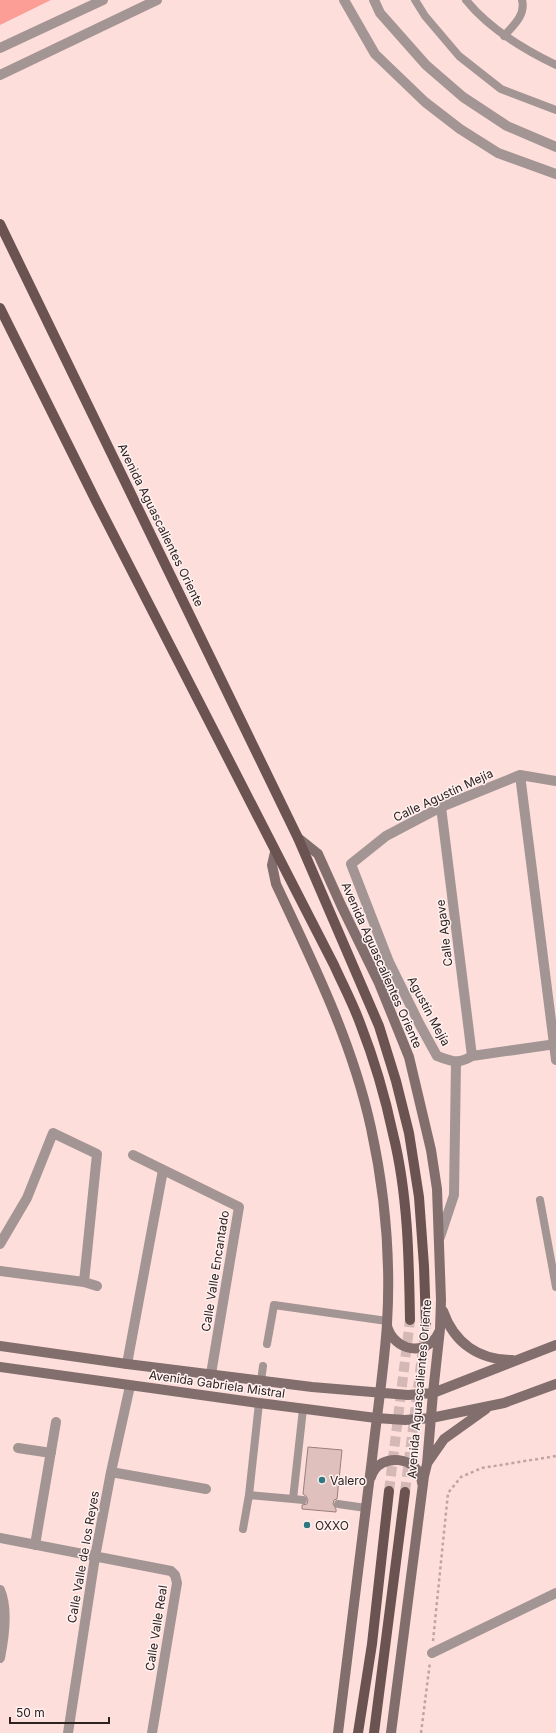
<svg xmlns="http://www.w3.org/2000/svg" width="556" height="1733" font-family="Inter,sans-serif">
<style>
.green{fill:#fc9d96}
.building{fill:#dfc0bd;stroke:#9b7f7c}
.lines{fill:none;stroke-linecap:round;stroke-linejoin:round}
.primary-tunnel{stroke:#d4b8b6;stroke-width:10;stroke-dasharray:10 5;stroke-linecap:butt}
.path{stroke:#bfa5a2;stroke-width:2.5;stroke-dasharray:3 3;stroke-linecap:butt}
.service{stroke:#a39594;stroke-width:8}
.minor{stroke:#a39594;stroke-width:10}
.tertiary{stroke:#a39594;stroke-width:10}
.secondary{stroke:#826f6d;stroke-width:10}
.primary{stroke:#6a5351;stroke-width:10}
.poi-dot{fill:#2f7880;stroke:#fef1ef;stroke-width:1.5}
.labels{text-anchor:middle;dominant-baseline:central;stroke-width:3;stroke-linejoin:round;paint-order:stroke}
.street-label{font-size:12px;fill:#2e2221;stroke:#fef1ef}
.poi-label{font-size:12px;fill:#2e2221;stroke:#fef1ef;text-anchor:start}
</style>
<rect width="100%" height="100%" fill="#fededb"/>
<path class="green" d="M 0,0 L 51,0 L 0,25 Z"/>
<path class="building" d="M 308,1447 L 342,1450 L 337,1499 L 334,1500 L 333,1504 L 336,1509 L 336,1512 L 302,1509 L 302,1505 L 307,1504 L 308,1500 L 306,1496 L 303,1494 Z"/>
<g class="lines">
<path class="primary-tunnel" d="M 389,1491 L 410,1320
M 405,1492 L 426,1324"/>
<path class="path" d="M 433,1641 L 448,1493 L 461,1477 L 482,1468 L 556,1456
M 421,1733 L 430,1662"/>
<path class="service" d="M 415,0 L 425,16 L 459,56 L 501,89 L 556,110
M 466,0 C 489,29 523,49 556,65
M 504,36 C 513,26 526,15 522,0
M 540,1200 L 556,1287
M 267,1344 L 274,1305 L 387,1321
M 261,1381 L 263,1366
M 249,1495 L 293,1499
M 303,1500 L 293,1499 L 303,1409
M 338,1504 L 366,1508
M 243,1529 L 249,1495 L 259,1403"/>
<path class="minor" d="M 520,775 L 556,1060
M 556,781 L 520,775 L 441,807 L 386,836 L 351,864 L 389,962 L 420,1025 L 437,1056 C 452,1061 457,1065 472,1056 L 556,1044
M 441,807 L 472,1056
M 133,1155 L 239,1207 L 211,1374
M 440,1237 L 454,1195 L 456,1062
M 0,1244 L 27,1198 L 53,1133 L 97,1154 L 84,1282
M 0,1271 L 84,1282 L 97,1286
M 127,1364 L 163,1170
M 18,1448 L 51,1453
M 111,1472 L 206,1489
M 0,1538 L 171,1571 L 175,1575 L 177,1583 L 152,1733
M 35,1545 L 56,1422
M 0,1590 C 8,1608 4,1638 0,1658
M 432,1653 L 556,1593
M 68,1733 L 95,1557 L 111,1472 L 130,1386"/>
<path class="tertiary" d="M 344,0 L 375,54 L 425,102 L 460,129 L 498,153 L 556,174
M 374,0 L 380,13 L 426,65 L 463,97 L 507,126 L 556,147
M 0,48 L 103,0
M 0,75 L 157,0"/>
<path class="secondary" d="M 298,838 L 318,854 L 341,905 L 379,983 L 409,1057 L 431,1150 L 437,1189 L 441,1300 L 440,1329 L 433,1393 L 427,1464 L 424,1476 L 391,1733
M 275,852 L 272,865 L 276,884 C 313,963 352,1041 371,1128 C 385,1192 391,1258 387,1324 C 384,1369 377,1414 372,1459 C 361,1550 349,1642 338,1733
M 443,1311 C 454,1343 479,1360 512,1360
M 387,1326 C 394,1351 427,1358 439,1332
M 0,1346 L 127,1364 L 312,1387 L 408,1395 L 433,1393 L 556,1345
M 0,1367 L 259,1403 L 376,1418 L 405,1420 L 431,1418 L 504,1403 L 556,1384
M 428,1462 L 444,1439 L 486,1409
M 371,1477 C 379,1451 420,1456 422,1483"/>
<path class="primary" d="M 0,224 L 298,838 L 379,1026 L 396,1081 L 409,1133 L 419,1197 L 424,1266 L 426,1324
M 0,308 L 96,501 L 334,965 C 343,985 353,1004 360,1023 C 374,1059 385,1096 393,1134 C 408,1194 409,1259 410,1320
M 358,1733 L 372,1644 L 389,1491
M 374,1733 L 405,1492"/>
</g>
<g class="poi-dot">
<circle cx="322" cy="1480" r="4"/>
<circle cx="307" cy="1525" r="4"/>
</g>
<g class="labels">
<g class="street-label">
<text transform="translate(161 525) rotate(64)">Avenida Aguascalientes Oriente</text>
<text transform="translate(443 795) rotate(-25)">Calle Agustín Mejía</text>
<text transform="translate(444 933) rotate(-97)">Calle Agave</text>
<text transform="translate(382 965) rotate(66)">Avenida Aguascalientes Oriente</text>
<text transform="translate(429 1011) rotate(62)">Agustín Mejía</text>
<text transform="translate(215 1271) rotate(-81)">Calle Valle Encantado</text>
<text transform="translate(217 1384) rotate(8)">Avenida Gabriela Mistral</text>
<text transform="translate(419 1389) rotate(-85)">Avenida Aguascalientes Oriente</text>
<text transform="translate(83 1557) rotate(-80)">Calle Valle de los Reyes</text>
<text transform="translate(156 1628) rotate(-81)">Calle Valle Real</text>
</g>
<g class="poi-label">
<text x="330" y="1480">Valero</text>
<text x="315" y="1525">OXXO</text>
</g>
</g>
<path d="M10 1717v6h99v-6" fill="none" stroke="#2e2221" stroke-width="2"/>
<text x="16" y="1717" font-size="12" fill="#2e2221" stroke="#fef1ef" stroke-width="3" paint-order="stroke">50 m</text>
</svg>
